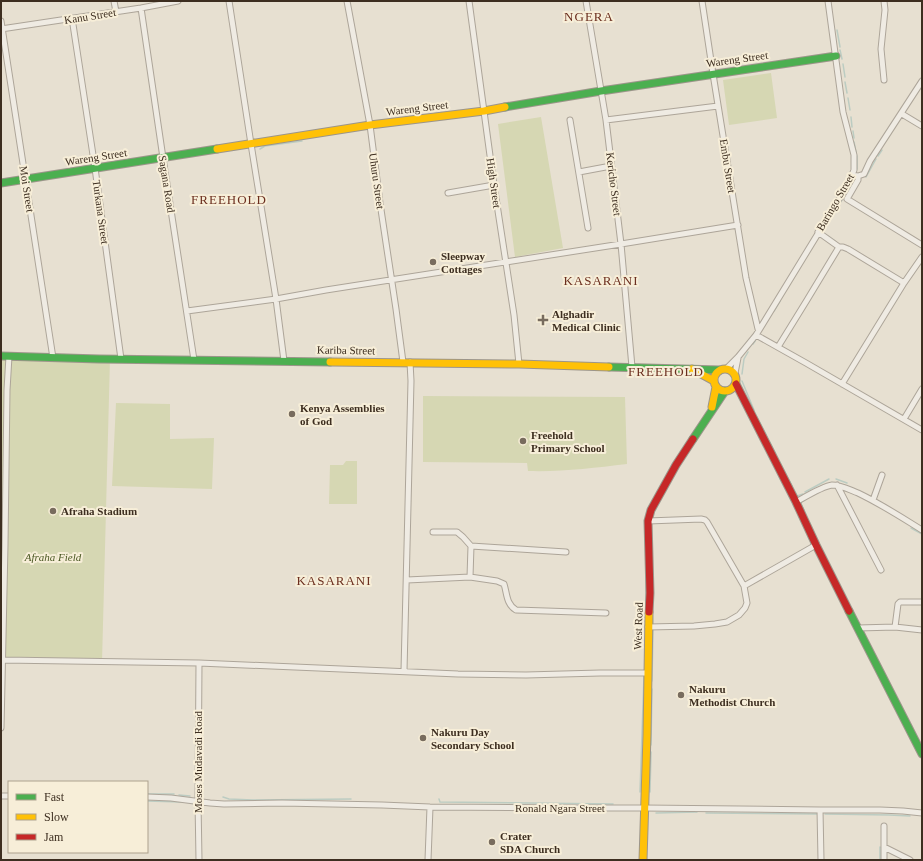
<svg xmlns="http://www.w3.org/2000/svg" width="923" height="861" font-family="Georgia,serif">
<style>
.green{fill:#d6d7b3}
.lines{fill:none;stroke-linecap:round;stroke-linejoin:round}
.stream{stroke:#bcccc2;stroke-width:1.5}
.street-casing{stroke:#ada599;stroke-width:7}
.fast-casing{stroke:#9c958a;stroke-width:9}
.slow-casing{stroke:#9c958a;stroke-width:9}
.jam-casing{stroke:#9c958a;stroke-width:9}
.street{stroke:#efebe3;stroke-width:5}
.fast{stroke:#4caf50;stroke-width:7}
.slow{stroke:#ffc107;stroke-width:7}
.jam{stroke:#c62828;stroke-width:7}
.poi-dot{fill:#786c5e;stroke:#f7eed8;stroke-width:1.5}
.labels{text-anchor:middle;dominant-baseline:central;stroke-width:4;stroke-linejoin:round;paint-order:stroke}
.street-label{font-size:11px;fill:#3d2e20;stroke:#f7eed8}
.poi-label{font-size:11px;font-weight:bold;fill:#3d2e20;stroke:#f7eed8;text-anchor:start}
.park-label{font-size:11px;font-style:italic;fill:#4d5a26;stroke:#f7eed8}
.quarter-label{font-size:13px;letter-spacing:1px;fill:#6b2e1e;stroke:#f7eed8}
</style>
<rect width="100%" height="100%" fill="#e7e0d1"/>
<path class="green" d="M 771,73 L 777,118 L 729,125 L 723,80 Z
M 541,117 L 563,248 L 515,257 L 498,124 Z
M 1,355 L 110,359 L 102,662 L 1,662 Z
M 423,396 L 625,397 L 627,464 C 593,468 562,472 528,471 L 527,463 L 423,462 Z
M 116,403 L 170,404 L 170,439 L 214,438 L 212,489 L 112,486 Z
M 346,461 L 357,461 L 357,504 L 329,504 L 330,465 L 343,465 Z"/>
<g class="lines">
<path class="stream" d="M 837,30 L 840,47
M 840,50 L 842,59
M 843,64 L 845,77
M 845,82 L 847,93
M 848,98 L 850,110
M 851,117 L 852,127
M 853,131 L 854,138
M 854,142 L 856,152
M 260,149 L 265,146 L 302,141
M 857,156 L 857,169
M 878,156 L 882,150
M 866,177 L 876,159
M 840,203 L 852,183 L 855,177
M 829,221 L 836,210
M 823,229 L 826,226
M 828,236 L 835,241
M 774,311 L 780,301
M 753,344 L 755,341
M 742,374 L 744,359 L 748,352
M 742,381 L 754,410
M 757,417 L 775,453
M 777,458 L 792,486
M 836,479 L 847,483
M 805,492 L 829,479
M 795,493 L 797,496 L 803,494
M 800,502 L 804,510
M 911,528 L 922,534
M 646,572 L 646,602
M 653,573 L 653,592
M 652,609 L 653,625
M 652,681 L 653,630
M 651,745 L 652,689
M 640,792 L 644,675
M 650,792 L 651,752
M 147,794 L 174,794
M 179,795 L 190,796
M 223,797 L 229,799 L 253,800 L 351,799
M 439,799 L 440,802 L 613,804
M 147,801 L 181,802
M 656,813 L 697,812
M 706,813 L 817,814
M 825,814 L 889,815 L 910,816
M 880,847 L 880,860"/>
<defs>
<path id="street" d="M 114,1 L 116,12
M 229,1 L 251,144 L 276,299 L 284,361
M 347,1 L 370,125 L 380,203 L 396,309 L 403,362
M 469,1 L 494,185 L 514,315 L 519,364
M 586,1 L 606,120 L 621,244 L 632,367
M 702,1 L 713,74 L 746,278 L 758,329
M 141,8 L 163,158 L 194,360
M 72,18 L 95,168 L 121,359
M 1,21 L 53,358
M 1,29 L 141,8 L 178,1
M 884,80 L 881,49 L 885,10 L 884,1
M 902,114 L 922,126
M 570,120 L 588,228
M 606,120 L 718,106
M 579,172 L 611,166
M 852,175 L 858,176 L 864,174 L 870,161 L 922,81
M 858,176 L 858,180 L 847,199 L 922,245
M 448,193 L 494,185
M 818,232 L 839,247
M 187,311 L 276,299 L 326,290 L 621,244 L 738,225
M 756,335 L 806,363 L 922,430
M 778,347 L 807,300 L 839,247 L 843,247 L 848,249 L 904,283
M 727,368 L 738,357 L 756,335 L 841,196 L 852,175 L 854,170 L 854,155 L 843,112 L 828,1
M 735,373 L 738,358
M 842,384 L 904,283 L 922,257
M 904,419 L 922,389
M 837,485 L 881,570
M 873,500 L 882,475
M 796,502 C 805,497 823,486 832,485 C 841,485 850,490 858,493 C 881,504 901,517 922,530
M 648,521 L 701,519 L 705,520 L 707,522 L 744,586 L 816,545
M 433,532 L 457,532 L 463,537 L 471,546
M 470,577 L 471,546 L 566,552
M 407,580 L 470,577 L 497,581 L 504,584 C 507,593 506,604 516,610 L 606,613
M 648,627 L 694,626 L 715,624 L 727,622 L 739,615 L 745,608 L 747,603 L 744,586
M 895,627 L 898,604 L 900,602 L 922,602
M 858,628 L 895,627 L 922,630
M 1,658 L 3,660 L 199,663 L 458,674 L 526,675 L 600,673 L 648,673
M 199,663 L 198,801 L 199,860
M 404,671 L 411,381 L 410,362
M 1,728 L 5,545 L 7,390 L 9,356
M 1,796 L 9,796
M 147,797 L 171,798 L 210,803 L 224,804 L 282,803 L 382,805 L 430,807 L 559,808 L 644,808 L 820,810 L 880,810 L 903,811 L 922,813
M 820,810 L 821,860
M 884,847 L 910,860
M 428,860 L 430,807
M 884,860 L 884,826"/>
<path id="fast" d="M 505,107 L 601,91 L 836,56
M 1,183 L 217,149
M 1,356 L 99,359 L 330,362
M 609,367 L 720,370
M 693,439 L 725,391
M 849,611 L 922,754"/>
<path id="slow" d="M 217,149 L 370,125 L 484,111 L 505,107
M 330,362 L 519,364 L 609,367
M714 380a11 11 0 1 1 22 0a11 11 0 1 1-22 0Z
M 692,369 L 714,381
M 712,407 L 716,387
M 643,860 L 647,735 L 649,612"/>
<path id="jam" d="M 736,384 L 796,502 L 816,545 L 849,611
M 649,612 L 650,593 L 648,521 L 651,510 L 676,465 L 693,439"/>
</defs>
<use href="#street" class="street-casing"/>
<use href="#fast" class="fast-casing"/>
<use href="#slow" class="slow-casing"/>
<use href="#jam" class="jam-casing"/>
<use href="#street" class="street"/>
<use href="#fast" class="fast"/>
<use href="#slow" class="slow"/>
<use href="#jam" class="jam"/>
</g>
<g class="poi-dot">
<circle cx="433" cy="262" r="4"/>
<path d="M541 314h4v4h4v4h-4v4h-4v-4h-4v-4h4z"/>
<circle cx="292" cy="414" r="4"/>
<circle cx="523" cy="441" r="4"/>
<circle cx="53" cy="511" r="4"/>
<circle cx="681" cy="695" r="4"/>
<circle cx="423" cy="738" r="4"/>
<circle cx="492" cy="842" r="4"/>
</g>
<g class="labels">
<g class="street-label">
<text transform="translate(90 16) rotate(-9)">Kanu Street</text>
<text transform="translate(737 59) rotate(-8)">Wareng Street</text>
<text transform="translate(417 108) rotate(-7)">Wareng Street</text>
<text transform="translate(96 157) rotate(-9)">Wareng Street</text>
<text transform="translate(728 166) rotate(81)">Embu Street</text>
<text transform="translate(377 181) rotate(82)">Uhuru Street</text>
<text transform="translate(494 183) rotate(82)">High Street</text>
<text transform="translate(167 184) rotate(81)">Sagana Road</text>
<text transform="translate(614 184) rotate(83)">Kericho Street</text>
<text transform="translate(27 189) rotate(81)">Moi Street</text>
<text transform="translate(835 202) rotate(-60)">Baringo Street</text>
<text transform="translate(101 212) rotate(82)">Turkana Street</text>
<text transform="translate(346 350) rotate(1)">Kariba Street</text>
<text transform="translate(638 626) rotate(-88)">West Road</text>
<text transform="translate(198 762) rotate(-90)">Moses Mudavadi Road</text>
<text x="560" y="808">Ronald Ngara Street</text>
</g>
<g class="poi-label">
<text x="441" y="256">Sleepway<tspan x="441" dy="13">Cottages</tspan></text>
<text x="552" y="314">Alghadir<tspan x="552" dy="13">Medical Clinic</tspan></text>
<text x="300" y="408">Kenya Assemblies<tspan x="300" dy="13">of God</tspan></text>
<text x="531" y="435">Freehold<tspan x="531" dy="13">Primary School</tspan></text>
<text x="61" y="511">Afraha Stadium</text>
<text x="689" y="689">Nakuru<tspan x="689" dy="13">Methodist Church</tspan></text>
<text x="431" y="732">Nakuru Day<tspan x="431" dy="13">Secondary School</tspan></text>
<text x="500" y="836">Crater<tspan x="500" dy="13">SDA Church</tspan></text>
</g>
<g class="park-label">
<text x="53" y="557">Afraha Field</text>
</g>
<g class="quarter-label">
<text x="589" y="16">NGERA</text>
<text x="229" y="199">FREEHOLD</text>
<text x="601" y="280">KASARANI</text>
<text x="666" y="371">FREEHOLD</text>
<text x="334" y="580">KASARANI</text>
</g>
</g>
<rect width="923" height="861" fill="none" stroke="#3d2e20" stroke-width="4"/>
<rect x="8" y="781" width="140" height="72" fill="#f7eed8" stroke="#ada18e"/>
<rect x="16" y="794" width="20" height="6" fill="#4caf50" stroke="#ada18e"/>
<text x="44" y="801" font-size="12" fill="#3d2e20">Fast</text>
<rect x="16" y="814" width="20" height="6" fill="#ffc107" stroke="#ada18e"/>
<text x="44" y="821" font-size="12" fill="#3d2e20">Slow</text>
<rect x="16" y="834" width="20" height="6" fill="#c62828" stroke="#ada18e"/>
<text x="44" y="841" font-size="12" fill="#3d2e20">Jam</text>
</svg>
